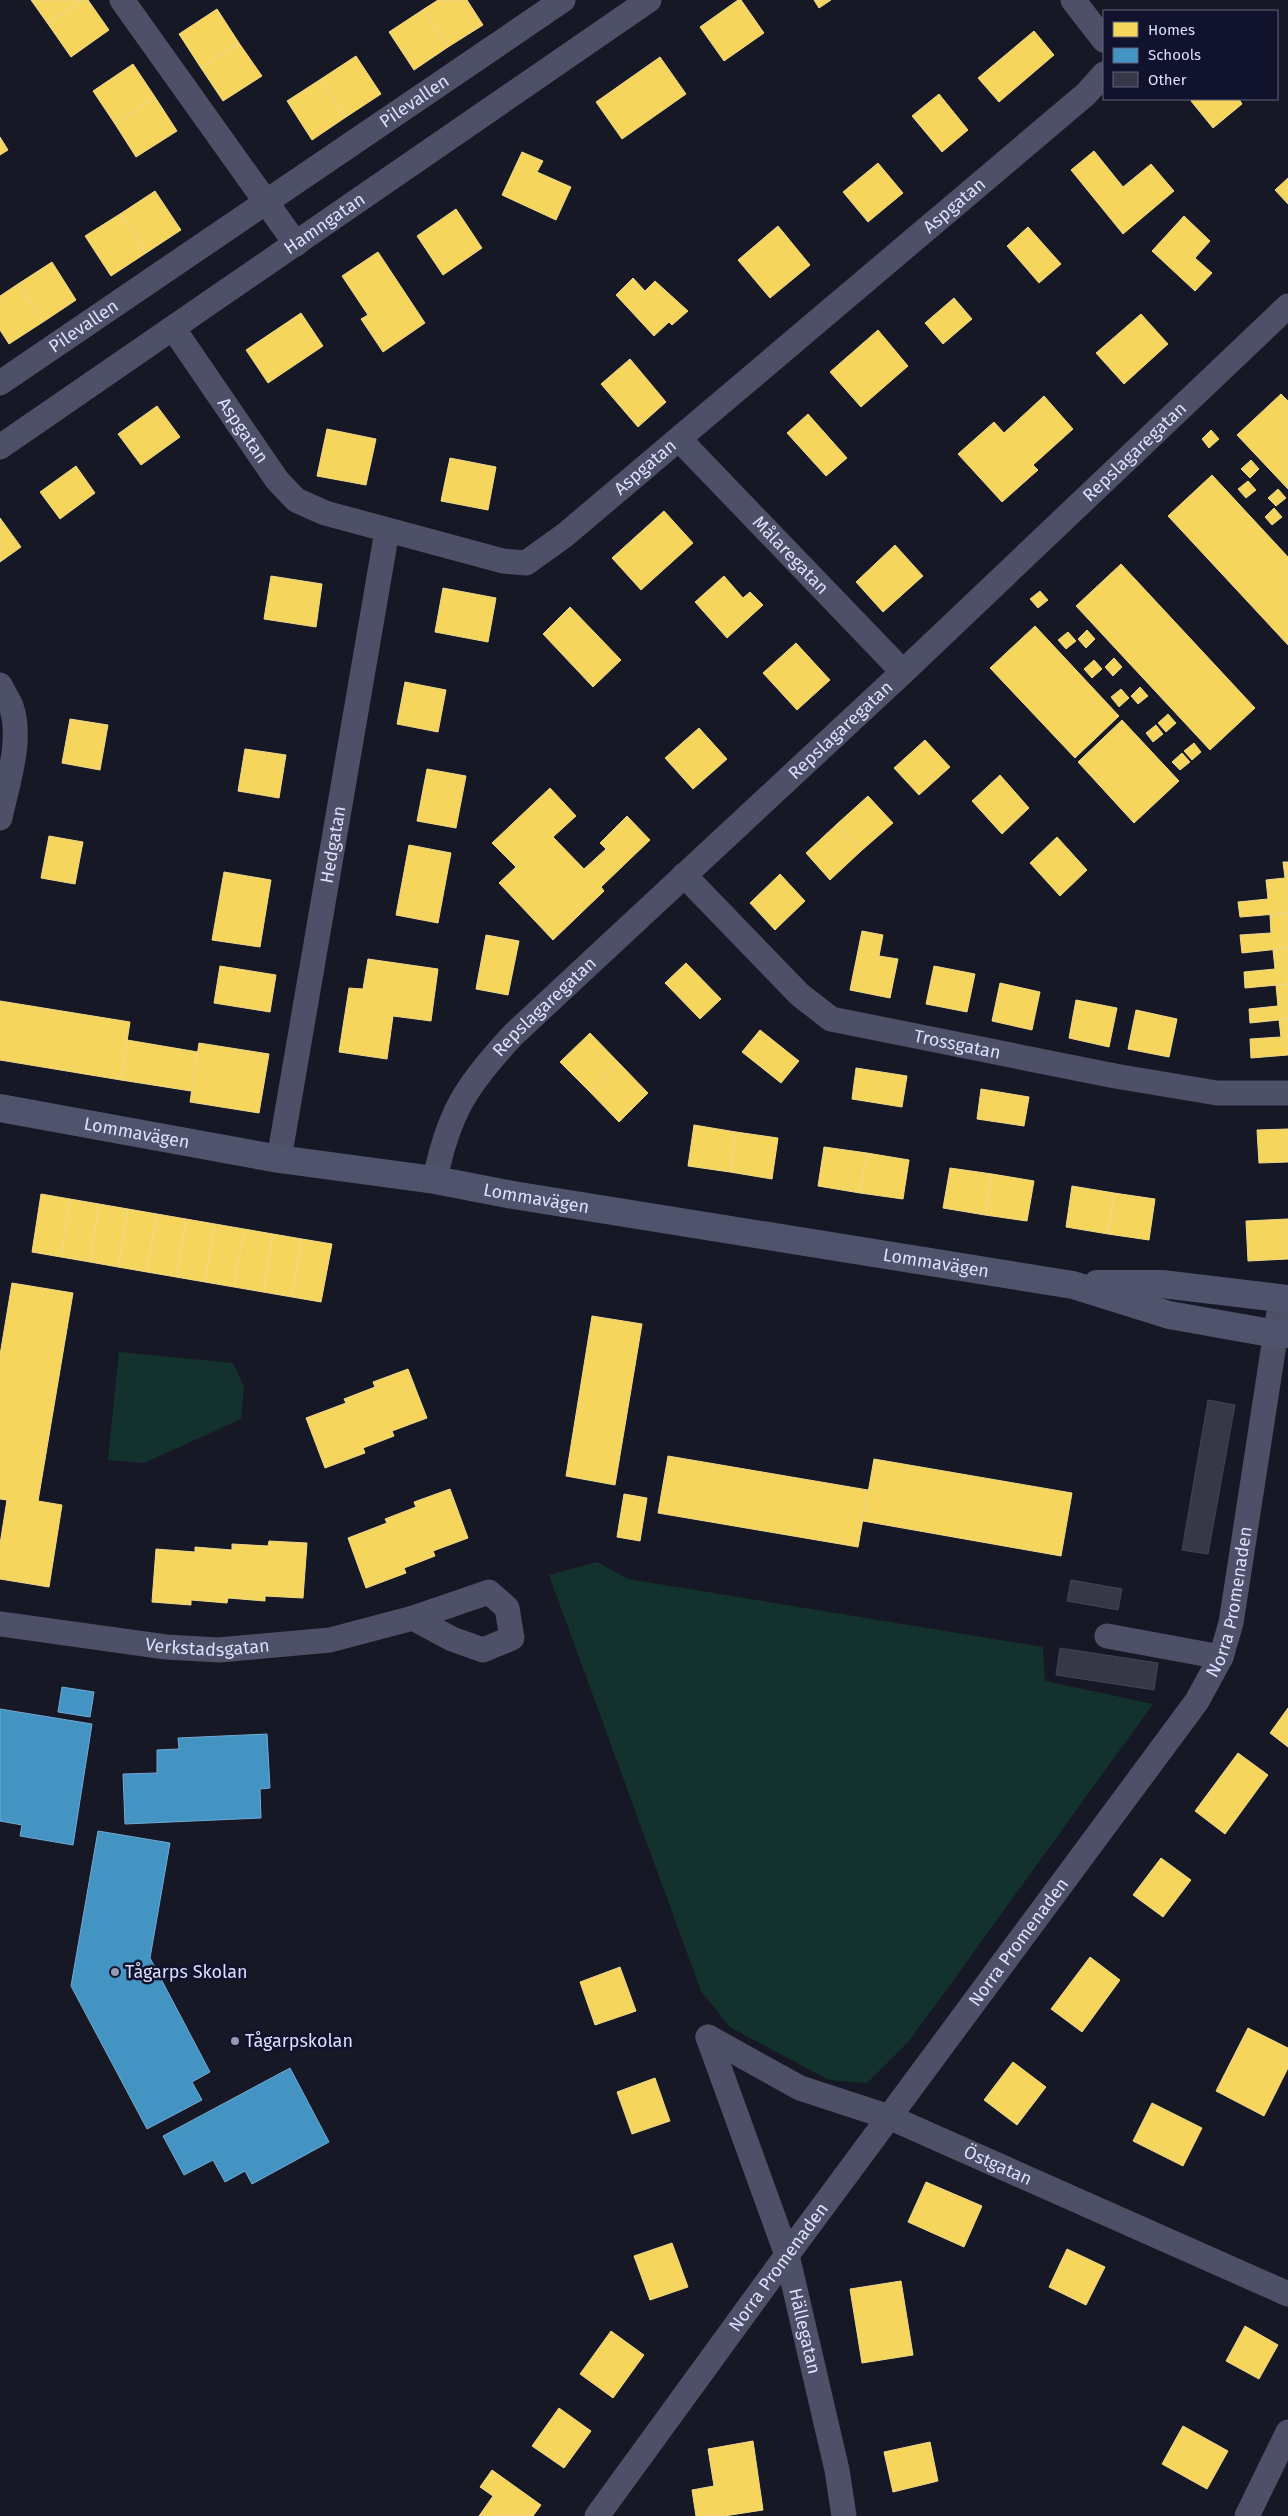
<svg xmlns="http://www.w3.org/2000/svg" width="1288" height="2516" font-family="'Fira Sans',sans-serif">
<style>
.green{fill:#14322d}
.homes{fill:#f6d55c;stroke:#eed88d}
.schools{fill:#4393c3;stroke:#71aad5}
.building{fill:#363747;stroke:#424358}
.lines{fill:none;stroke-linecap:round;stroke-linejoin:round}
.street{stroke:#4d5066;stroke-width:25}
.secondary{stroke:#4f546c;stroke-width:28}
.poi-dot{fill:#9799b3;stroke:#11122c;stroke-width:2}
.labels{text-anchor:middle;dominant-baseline:central;stroke-width:5;stroke-linejoin:round;paint-order:stroke}
.street-label{font-size:18px;fill:#dcdfff;stroke:#11122c}
.poi-label{font-size:18px;fill:#dcdfff;stroke:#11122c;text-anchor:start}
</style>
<rect width="100%" height="100%" fill="#171826"/>
<path class="green" d="M 119,1352 L 233,1363 L 244,1387 L 241,1419 L 144,1463 L 108,1460 Z
M 597,1562 L 628,1579 L 1043,1647 L 1045,1681 L 1153,1704 L 910,2040 L 867,2083 L 829,2080 L 730,2027 L 701,1991 L 549,1575 Z"/>
<path class="homes" d="M 31,0 L 82,0 L 48,24 Z
M 82,0 L 88,0 L 109,30 L 71,57 L 48,24 Z
M 438,0 L 467,0 L 483,25 L 448,47 L 424,9 Z
M 738,0 L 741,0 L 764,33 L 724,61 L 700,27 Z
M 814,0 L 831,0 L 819,8 Z
M 217,9 L 239,43 L 201,68 L 179,34 Z
M 424,9 L 448,47 L 414,70 L 389,32 Z
M 1034,31 L 1054,55 L 999,102 L 978,78 Z
M 239,43 L 262,76 L 223,101 L 201,68 Z
M 356,56 L 381,94 L 346,117 L 321,79 Z
M 660,57 L 686,94 L 622,139 L 596,102 Z
M 133,64 L 155,97 L 115,124 L 93,91 Z
M 321,79 L 346,117 L 312,140 L 287,101 Z
M 939,94 L 968,130 L 942,152 L 912,116 Z
M 155,97 L 177,131 L 136,157 L 115,124 Z
M 1193,99 L 1239,99 L 1242,104 L 1213,128 L 1191,101 Z
M 0,137 L 8,150 L 0,155 Z
M 1094,151 L 1123,187 L 1151,164 L 1174,191 L 1123,234 L 1071,170 Z
M 522,152 L 543,161 L 537,172 L 571,187 L 556,220 L 502,195 Z
M 878,163 L 903,193 L 868,222 L 843,192 Z
M 1288,178 L 1288,204 L 1275,190 Z
M 155,191 L 181,230 L 146,253 L 120,214 Z
M 456,209 L 482,248 L 443,275 L 417,236 Z
M 120,214 L 146,253 L 111,276 L 85,236 Z
M 1184,216 L 1210,241 L 1195,258 L 1212,273 L 1195,291 L 1152,251 Z
M 778,226 L 810,265 L 770,298 L 738,260 Z
M 1028,227 L 1061,264 L 1039,283 L 1007,246 Z
M 378,252 L 425,323 L 383,352 L 361,319 L 368,315 L 342,276 Z
M 52,262 L 76,300 L 43,322 L 18,284 Z
M 633,278 L 645,291 L 655,281 L 688,311 L 672,325 L 669,322 L 654,336 L 616,295 Z
M 18,284 L 43,322 L 9,344 L 0,330 L 0,296 Z
M 954,298 L 972,319 L 943,344 L 925,323 Z
M 301,313 L 323,346 L 268,383 L 246,350 Z
M 1141,314 L 1168,344 L 1124,384 L 1096,353 Z
M 878,330 L 908,366 L 861,407 L 830,372 Z
M 630,359 L 666,402 L 638,427 L 601,384 Z
M 1281,394 L 1288,401 L 1288,489 L 1237,435 Z
M 1044,396 L 1073,429 L 1033,465 L 1038,470 L 1002,502 L 958,454 L 994,422 L 1004,433 Z
M 157,406 L 180,437 L 141,465 L 118,434 Z
M 808,414 L 847,458 L 826,476 L 787,433 Z
M 327,429 L 376,439 L 366,485 L 317,476 Z
M 1211,430 L 1219,439 L 1209,448 L 1202,439 Z
M 450,458 L 496,467 L 488,510 L 441,501 Z
M 1251,460 L 1259,469 L 1250,478 L 1241,469 Z
M 76,466 L 95,493 L 60,519 L 40,492 Z
M 1212,475 L 1288,557 L 1288,645 L 1168,516 Z
M 1248,481 L 1256,490 L 1246,498 L 1238,489 Z
M 1278,489 L 1286,498 L 1276,506 L 1268,498 Z
M 1274,508 L 1282,517 L 1272,525 L 1265,517 Z
M 664,511 L 693,543 L 641,590 L 612,558 Z
M 0,518 L 21,547 L 0,562 Z
M 895,545 L 923,576 L 883,612 L 856,582 Z
M 1121,564 L 1255,708 L 1210,750 L 1076,606 Z
M 271,576 L 322,584 L 316,627 L 264,619 Z
M 724,576 L 743,598 L 750,592 L 763,605 L 727,638 L 695,602 Z
M 443,588 L 496,598 L 488,642 L 435,632 Z
M 1040,591 L 1048,600 L 1038,608 L 1030,599 Z
M 570,607 L 621,660 L 593,687 L 543,634 Z
M 1035,626 L 1119,716 L 1075,758 L 990,668 Z
M 1087,630 L 1095,639 L 1086,648 L 1078,639 Z
M 1068,632 L 1076,641 L 1066,649 L 1058,640 Z
M 796,643 L 830,680 L 797,710 L 763,673 Z
M 1114,658 L 1122,667 L 1113,676 L 1105,667 Z
M 1094,660 L 1102,669 L 1092,678 L 1084,669 Z
M 405,682 L 446,690 L 438,732 L 397,724 Z
M 1140,687 L 1148,696 L 1138,704 L 1131,696 Z
M 1121,689 L 1129,698 L 1119,707 L 1111,697 Z
M 1168,714 L 1176,723 L 1166,732 L 1158,723 Z
M 70,719 L 108,725 L 100,770 L 62,763 Z
M 1122,720 L 1179,781 L 1134,823 L 1078,762 Z
M 1156,725 L 1163,734 L 1153,742 L 1146,733 Z
M 699,728 L 727,759 L 693,789 L 665,758 Z
M 925,740 L 950,767 L 919,795 L 894,768 Z
M 1194,743 L 1201,752 L 1192,760 L 1184,751 Z
M 245,749 L 286,755 L 279,798 L 238,791 Z
M 1182,753 L 1190,762 L 1180,770 L 1172,762 Z
M 427,769 L 466,776 L 456,828 L 417,821 Z
M 1000,775 L 1029,808 L 1002,834 L 972,801 Z
M 550,788 L 576,816 L 553,837 L 584,869 L 606,849 L 600,843 L 627,816 L 650,840 L 601,887 L 604,891 L 553,940 L 499,883 L 516,867 L 492,843 Z
M 868,796 L 893,823 L 861,851 L 837,824 Z
M 837,824 L 861,851 L 830,880 L 806,853 Z
M 49,836 L 83,842 L 75,884 L 41,878 Z
M 1057,837 L 1087,870 L 1060,896 L 1030,863 Z
M 409,845 L 451,853 L 438,923 L 396,915 Z
M 1283,862 L 1288,862 L 1288,913 L 1240,917 L 1238,902 L 1268,899 L 1266,880 L 1285,878 Z
M 224,872 L 271,880 L 260,947 L 212,940 Z
M 780,874 L 805,901 L 775,930 L 750,903 Z
M 1288,913 L 1288,948 L 1242,953 L 1240,935 L 1271,933 L 1270,915 Z
M 862,931 L 883,935 L 879,956 L 898,959 L 890,998 L 850,990 Z
M 486,935 L 519,941 L 508,995 L 476,989 Z
M 1288,948 L 1288,984 L 1245,988 L 1244,972 L 1275,969 L 1273,950 Z
M 368,959 L 438,969 L 431,1021 L 393,1016 L 387,1059 L 339,1052 L 349,988 L 363,989 Z
M 686,963 L 721,999 L 700,1019 L 665,983 Z
M 220,966 L 276,975 L 270,1012 L 214,1003 Z
M 934,966 L 975,974 L 967,1012 L 926,1004 Z
M 1000,983 L 1040,992 L 1032,1030 L 992,1021 Z
M 1288,984 L 1288,1019 L 1250,1023 L 1249,1009 L 1278,1006 L 1276,985 Z
M 1076,1000 L 1117,1008 L 1109,1047 L 1069,1038 Z
M 0,1001 L 130,1022 L 121,1080 L 0,1060 Z
M 1136,1010 L 1177,1019 L 1169,1057 L 1128,1049 Z
M 1288,1019 L 1288,1055 L 1251,1058 L 1250,1039 L 1281,1037 L 1279,1020 Z
M 760,1030 L 799,1061 L 781,1083 L 742,1052 Z
M 590,1033 L 619,1063 L 590,1092 L 560,1062 Z
M 127,1040 L 198,1052 L 191,1091 L 121,1080 Z
M 199,1043 L 269,1054 L 259,1113 L 190,1102 Z
M 619,1063 L 648,1093 L 619,1122 L 590,1092 Z
M 856,1068 L 907,1076 L 902,1107 L 852,1099 Z
M 981,1089 L 1029,1097 L 1024,1126 L 977,1119 Z
M 694,1125 L 736,1132 L 730,1172 L 688,1166 Z
M 1288,1129 L 1288,1162 L 1259,1163 L 1257,1130 Z
M 736,1132 L 778,1138 L 772,1179 L 730,1172 Z
M 824,1147 L 867,1153 L 860,1193 L 818,1186 Z
M 867,1153 L 909,1160 L 903,1199 L 860,1193 Z
M 950,1168 L 992,1174 L 985,1215 L 943,1208 Z
M 992,1174 L 1034,1181 L 1027,1221 L 985,1215 Z
M 1072,1186 L 1114,1193 L 1108,1234 L 1066,1227 Z
M 1114,1193 L 1155,1199 L 1149,1240 L 1108,1234 Z
M 41,1194 L 70,1199 L 61,1257 L 32,1252 Z
M 70,1199 L 99,1204 L 90,1262 L 61,1257 Z
M 99,1204 L 128,1209 L 118,1267 L 90,1262 Z
M 128,1209 L 157,1214 L 147,1272 L 118,1267 Z
M 157,1214 L 186,1219 L 176,1277 L 147,1272 Z
M 186,1219 L 215,1224 L 205,1282 L 176,1277 Z
M 1288,1219 L 1288,1259 L 1248,1261 L 1246,1221 Z
M 215,1224 L 244,1229 L 234,1287 L 205,1282 Z
M 244,1229 L 273,1234 L 263,1292 L 234,1287 Z
M 273,1234 L 302,1239 L 292,1297 L 263,1292 Z
M 302,1239 L 332,1244 L 321,1302 L 292,1297 Z
M 12,1283 L 73,1293 L 38,1501 L 62,1505 L 49,1587 L 0,1579 L 0,1544 L 7,1500 L 0,1499 L 0,1355 Z
M 592,1316 L 642,1324 L 615,1485 L 566,1476 Z
M 408,1369 L 427,1418 L 392,1431 L 394,1436 L 363,1448 L 365,1453 L 325,1468 L 306,1418 L 346,1403 L 344,1399 L 375,1387 L 373,1382 Z
M 668,1456 L 868,1490 L 858,1547 L 658,1513 Z
M 874,1459 L 1072,1493 L 1061,1556 L 863,1521 Z
M 450,1489 L 468,1538 L 433,1551 L 435,1556 L 404,1568 L 406,1573 L 366,1588 L 348,1538 L 387,1523 L 385,1519 L 416,1507 L 414,1502 Z
M 624,1494 L 647,1498 L 640,1541 L 617,1537 Z
M 269,1541 L 307,1543 L 303,1598 L 265,1596 L 265,1601 L 228,1598 L 227,1603 L 191,1600 L 191,1605 L 152,1602 L 156,1549 L 195,1552 L 195,1547 L 232,1550 L 232,1544 L 268,1546 Z
M 1288,1708 L 1288,1747 L 1270,1733 Z
M 1238,1753 L 1268,1775 L 1225,1834 L 1195,1811 Z
M 1161,1858 L 1191,1880 L 1163,1917 L 1133,1895 Z
M 1090,1957 L 1120,1980 L 1082,2032 L 1051,2009 Z
M 620,1967 L 636,2011 L 595,2025 L 580,1982 Z
M 1248,2028 L 1288,2048 L 1288,2068 L 1264,2116 L 1216,2091 Z
M 1013,2062 L 1046,2087 L 1017,2125 L 984,2100 Z
M 655,2078 L 670,2121 L 632,2134 L 617,2092 Z
M 1152,2103 L 1202,2128 L 1183,2166 L 1133,2141 Z
M 926,2182 L 982,2206 L 964,2247 L 908,2222 Z
M 672,2243 L 688,2287 L 650,2300 L 634,2256 Z
M 1067,2249 L 1105,2267 L 1086,2305 L 1049,2287 Z
M 901,2281 L 913,2355 L 862,2363 L 850,2289 Z
M 1245,2326 L 1278,2345 L 1259,2379 L 1226,2361 Z
M 611,2331 L 644,2355 L 613,2398 L 580,2374 Z
M 559,2408 L 591,2431 L 564,2468 L 532,2446 Z
M 1183,2426 L 1228,2451 L 1207,2489 L 1162,2464 Z
M 753,2441 L 763,2510 L 724,2516 L 696,2516 L 692,2490 L 714,2486 L 708,2449 Z
M 930,2442 L 938,2481 L 893,2492 L 884,2452 Z
M 492,2470 L 541,2505 L 533,2516 L 479,2516 L 493,2496 L 480,2487 Z"/>
<path class="schools" d="M 62,1687 L 94,1692 L 90,1717 L 58,1712 Z
M 0,1709 L 92,1724 L 73,1845 L 20,1836 L 22,1825 L 0,1821 Z
M 267,1734 L 270,1788 L 260,1789 L 261,1818 L 125,1824 L 123,1774 L 157,1773 L 157,1750 L 179,1749 L 178,1738 Z
M 98,1831 L 170,1843 L 150,1958 L 210,2072 L 192,2082 L 202,2100 L 147,2129 L 71,1986 Z
M 290,2068 L 329,2142 L 252,2184 L 245,2171 L 225,2182 L 213,2160 L 184,2175 L 163,2136 Z"/>
<path class="building" d="M 1208,1400 L 1235,1405 L 1208,1554 L 1182,1550 Z
M 1071,1580 L 1122,1589 L 1118,1610 L 1067,1601 Z
M 1060,1648 L 1158,1663 L 1154,1690 L 1056,1675 Z"/>
<g class="lines">
<g class="street">
<path d="M 122,0 L 296,244"/>
<path d="M 1073,0 L 1104,40"/>
<path id="s1" d="M 173,328 L 277,480 L 296,500 L 325,513 L 503,561 L 526,563 L 565,535 L 1086,94 L 1104,74"/>
<path id="s2" d="M 0,383 L 563,0"/>
<path id="s3" d="M 679,439 L 903,672"/>
<path id="s4" d="M 0,447 L 649,0"/>
<path d="M 0,685 C 3,692 8,699 11,706 C 23,740 7,784 0,818"/>
<path id="s5" d="M 684,875 L 800,995 L 831,1019 L 1115,1076 L 1217,1093 L 1288,1093"/>
<path id="s6" d="M 279,1159 L 387,531"/>
<path id="s7" d="M 435,1180 C 448,1113 467,1084 514,1034 L 903,672 L 1288,306"/>
<path id="s8" d="M 0,1624 L 166,1647 L 219,1650 L 330,1640 L 413,1618 L 489,1592 L 507,1608 L 512,1638 L 483,1650 L 452,1639 L 413,1618"/>
<path d="M 1107,1636 L 1221,1657"/>
<path id="s9" d="M 708,2037 L 800,2088 L 889,2117 L 1288,2294"/>
<path id="s10" d="M 708,2037 L 787,2255 L 837,2470 L 844,2516"/>
<path id="s11" d="M 597,2516 L 787,2255 L 1197,1701 L 1221,1657 L 1231,1623 L 1281,1299"/>
<path d="M 1247,2516 L 1288,2432"/>
</g>
<g class="secondary">
<path id="s12" d="M 0,1108 L 279,1159 L 435,1180 L 513,1195 L 1073,1285 L 1169,1315 L 1276,1334 L 1288,1334"/>
<path d="M 1097,1284 L 1162,1284 L 1288,1299"/>
</g>
</g>
<g class="poi-dot">
<circle cx="115" cy="1972" r="5"/>
<circle cx="235" cy="2041" r="5"/>
</g>
<g class="labels">
<g class="street-label">
<text stroke="none"><textPath href="#s2" startOffset="501">Pilevallen</textPath></text>
<text stroke="none"><textPath href="#s1" startOffset="1009">Aspgatan</textPath></text>
<text stroke="none"><textPath href="#s4" startOffset="394">Hamngatan</textPath></text>
<text stroke="none"><textPath href="#s2" startOffset="101">Pilevallen</textPath></text>
<text stroke="none"><textPath href="#s1" startOffset="124">Aspgatan</textPath></text>
<text stroke="none"><textPath href="#s7" startOffset="1020">Repslagaregatan</textPath></text>
<text stroke="none"><textPath href="#s1" startOffset="604">Aspgatan</textPath></text>
<text stroke="none"><textPath href="#s3" startOffset="161">Målaregatan</textPath></text>
<text stroke="none"><textPath href="#s7" startOffset="615">Repslagaregatan</textPath></text>
<text stroke="none"><textPath href="#s6" startOffset="319">Hedgatan</textPath></text>
<text stroke="none"><textPath href="#s7" startOffset="210">Repslagaregatan</textPath></text>
<text stroke="none"><textPath href="#s5" startOffset="335">Trossgatan</textPath></text>
<text stroke="none"><textPath href="#s12" startOffset="139">Lommavägen</textPath></text>
<text stroke="none"><textPath href="#s12" startOffset="544">Lommavägen</textPath></text>
<text stroke="none"><textPath href="#s12" startOffset="949">Lommavägen</textPath></text>
<text stroke="none"><textPath href="#s11" startOffset="1118">Norra Promenaden</textPath></text>
<text stroke="none"><textPath href="#s8" startOffset="209">Verkstadsgatan</textPath></text>
<text stroke="none"><textPath href="#s11" startOffset="712">Norra Promenaden</textPath></text>
<text stroke="none"><textPath href="#s9" startOffset="318">Östgatan</textPath></text>
<text stroke="none"><textPath href="#s11" startOffset="308">Norra Promenaden</textPath></text>
<text stroke="none"><textPath href="#s10" startOffset="310">Hällegatan</textPath></text>
</g>
<g class="poi-label">
<text x="125" y="1972">Tågarps Skolan</text>
<text x="245" y="2041">Tågarpskolan</text>
</g>
</g>
<rect x="1103" y="10" width="175" height="90" fill="#11122c" stroke="#626480"/>
<rect x="1113" y="22" width="25" height="15" fill="#f6d55c" stroke="#626480"/>
<text x="1148" y="35" font-size="15" fill="#dcdfff">Homes</text>
<rect x="1113" y="48" width="25" height="15" fill="#4393c3" stroke="#626480"/>
<text x="1148" y="60" font-size="15" fill="#dcdfff">Schools</text>
<rect x="1113" y="72" width="25" height="15" fill="#363747" stroke="#626480"/>
<text x="1148" y="85" font-size="15" fill="#dcdfff">Other</text>
</svg>
